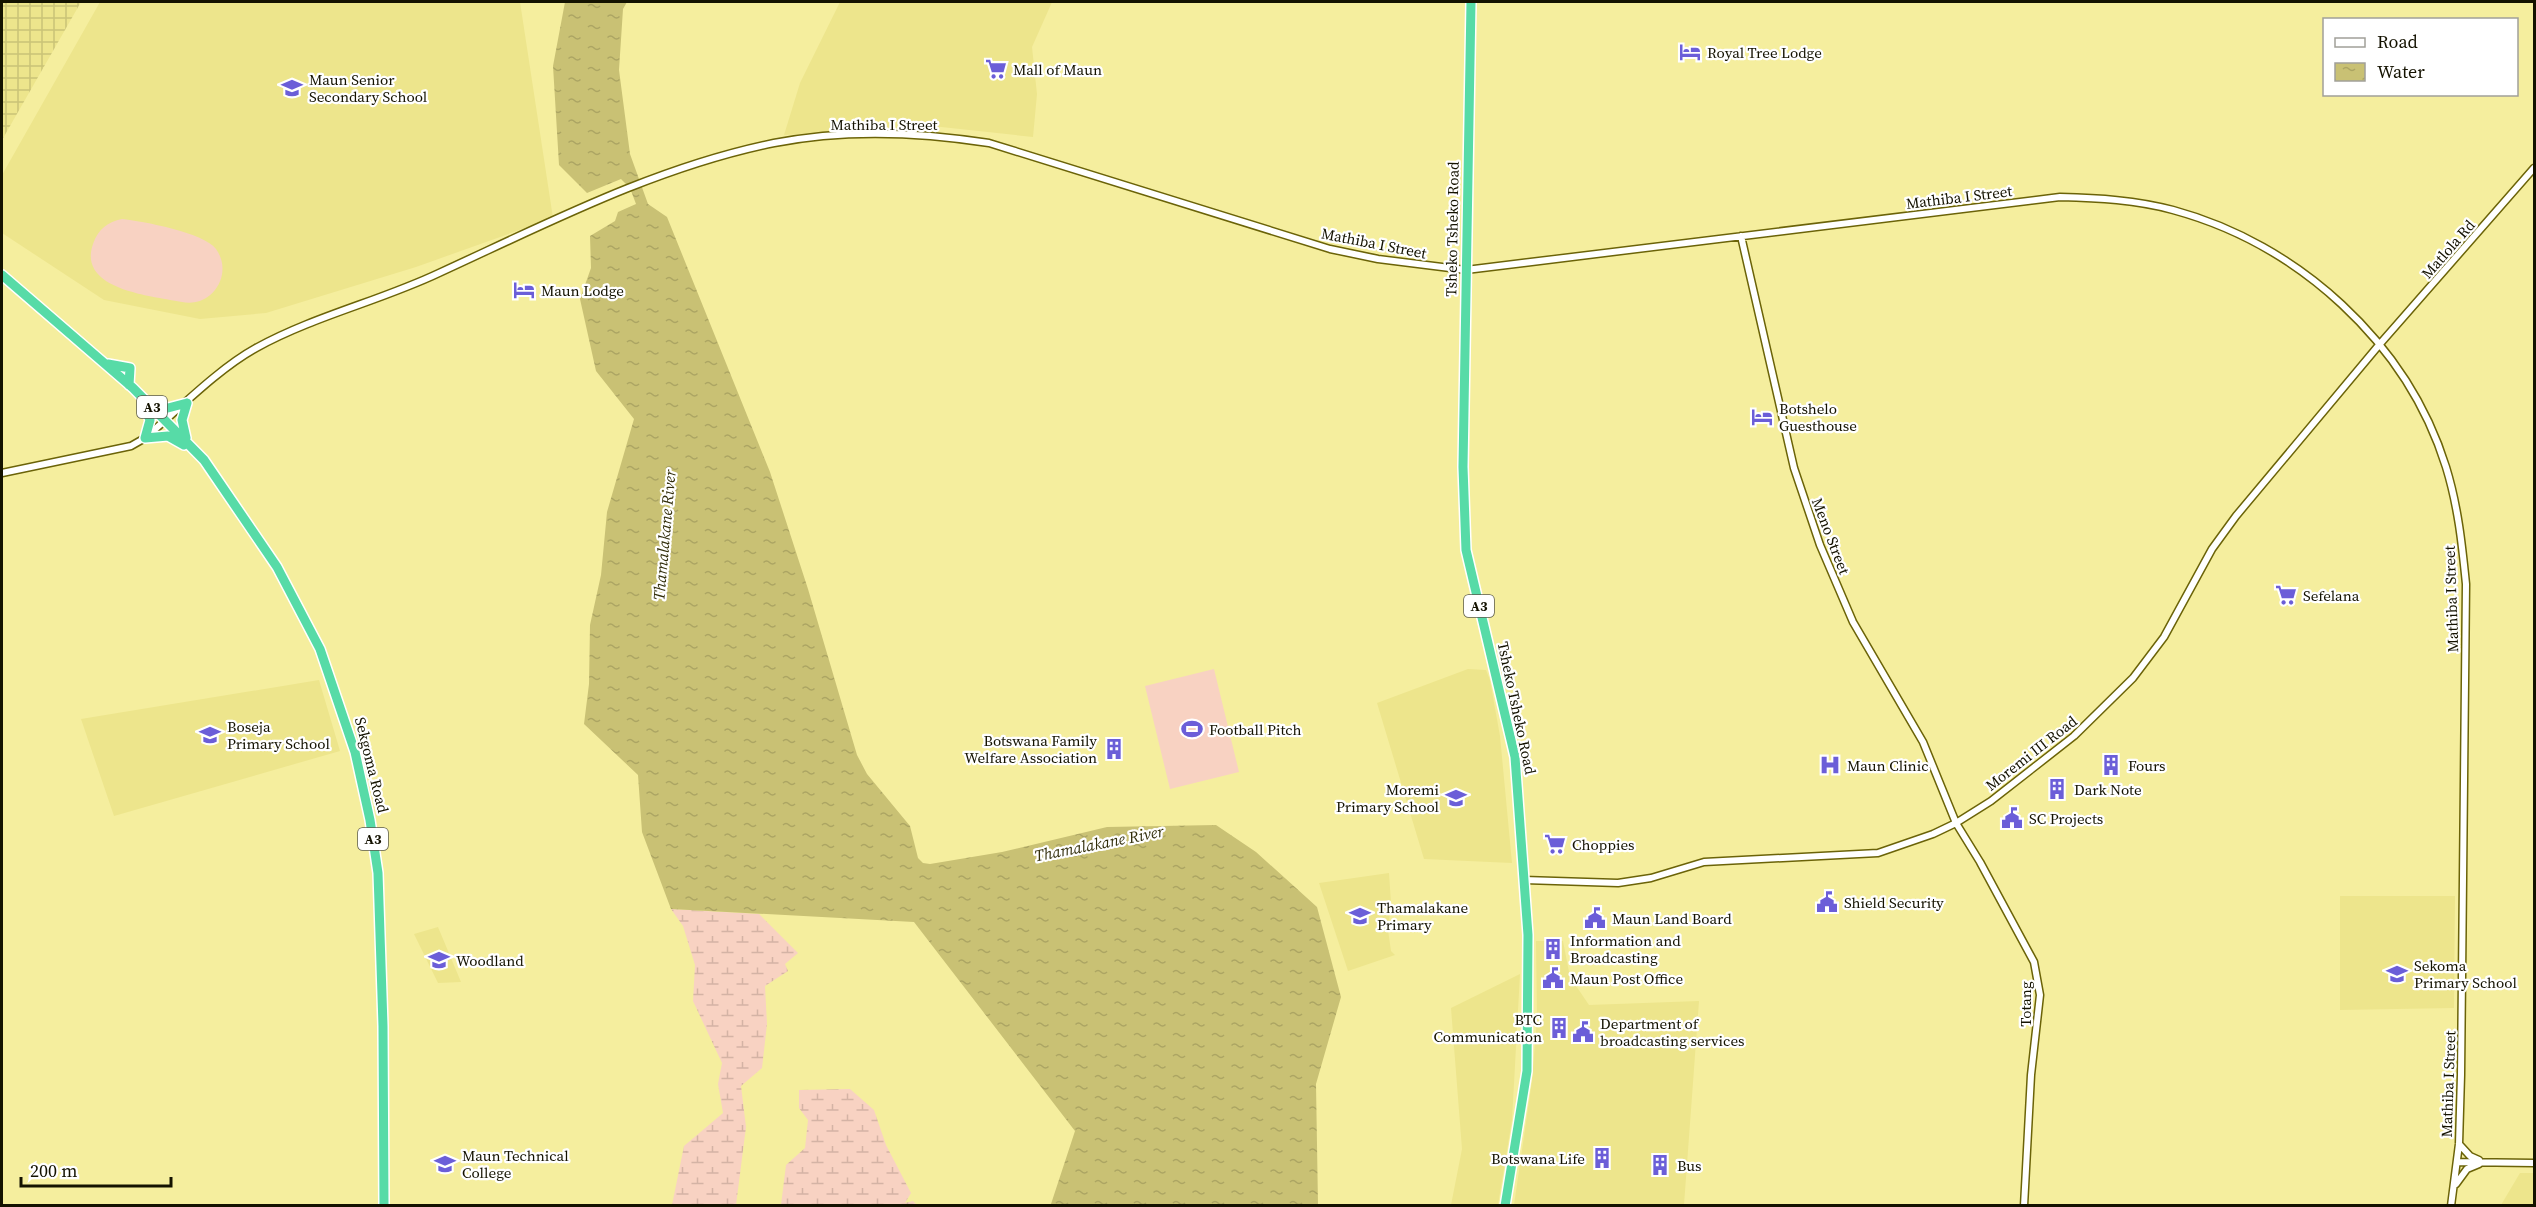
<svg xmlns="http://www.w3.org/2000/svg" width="2536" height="1207" font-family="'Source Serif 4',serif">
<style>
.built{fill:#ede58c}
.industrial{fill:url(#industrial-grid)}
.wetland{fill:url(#wetland-marsh)}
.garden{fill:#f8d2c2}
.water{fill:url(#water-ripples)}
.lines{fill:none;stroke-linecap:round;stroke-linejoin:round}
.minor-casing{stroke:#6b6308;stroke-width:9}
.highway-casing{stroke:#fff;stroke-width:12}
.minor{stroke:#fff;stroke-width:6}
.highway{stroke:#57dba7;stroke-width:9}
.labels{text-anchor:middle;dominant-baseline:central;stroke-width:4.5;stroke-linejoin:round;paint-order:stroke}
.shield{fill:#fff;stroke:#5a594c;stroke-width:1.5}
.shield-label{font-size:14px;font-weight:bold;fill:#141200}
.poi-label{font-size:15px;fill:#141200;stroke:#fff;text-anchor:start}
.street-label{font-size:15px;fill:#141200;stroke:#fff}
.water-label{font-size:16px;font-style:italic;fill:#312d0a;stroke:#fff}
</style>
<defs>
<pattern id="industrial-grid" width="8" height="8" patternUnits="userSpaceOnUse" patternTransform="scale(1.5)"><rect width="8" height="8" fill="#ede58c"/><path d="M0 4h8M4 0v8" fill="none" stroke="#cac377"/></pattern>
<pattern id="wetland-marsh" width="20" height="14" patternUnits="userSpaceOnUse" patternTransform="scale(1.5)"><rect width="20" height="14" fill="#f8d2c2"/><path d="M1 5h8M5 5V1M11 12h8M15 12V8" fill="none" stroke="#d4b3a5"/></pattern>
<pattern id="water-ripples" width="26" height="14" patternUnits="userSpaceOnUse" patternTransform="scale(1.5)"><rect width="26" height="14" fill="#c9c174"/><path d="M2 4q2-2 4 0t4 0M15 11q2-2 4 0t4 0" fill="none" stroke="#aca563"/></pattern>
</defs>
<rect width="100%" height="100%" fill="#f5ee9e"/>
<path class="built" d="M 100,2 L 520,2 L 553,218 L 416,267 L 266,313 L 200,319 L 104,300 L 2,233 L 2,175 Z
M 840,2 L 1052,2 L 1032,47 L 1037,94 L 1033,137 L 932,126 L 784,135 L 800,83 Z
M 1468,669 L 1486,670 L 1490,680 L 1500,736 L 1512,863 L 1424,859 L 1377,703 Z
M 319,680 L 340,751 L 114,816 L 81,719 Z
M 1389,873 L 1391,903 L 1388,930 L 1391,951 L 1395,955 L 1348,971 L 1319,883 Z
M 2340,896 L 2455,896 L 2454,1008 L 2340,1010 Z
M 438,927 L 461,982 L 438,983 L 414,934 Z
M 1536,941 L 1563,941 L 1570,977 L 1589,1005 L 1699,1001 L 1684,1205 L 1514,1205 L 1532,1081 L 1537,1017 Z
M 1520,974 L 1512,1120 L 1498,1205 L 1451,1205 L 1462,1149 L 1451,1008 Z
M 2520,1173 L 2534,1173 L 2534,1205 L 2501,1205 Z"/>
<path class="industrial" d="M 2,2 L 81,2 L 2,140 Z"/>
<path class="wetland" d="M 671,909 L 759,914 L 798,953 L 785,964 L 788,971 L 765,986 L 767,1024 L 762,1068 L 741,1086 L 746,1127 L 736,1205 L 672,1205 L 684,1146 L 723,1113 L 718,1084 L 722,1063 L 693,1001 L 695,965 L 683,926 Z
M 850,1089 L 874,1110 L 886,1145 L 911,1193 L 905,1203 L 913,1201 L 917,1205 L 781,1205 L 786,1165 L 805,1148 L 808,1120 L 799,1108 L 799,1090 Z"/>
<path class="garden" d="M 122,219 C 142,221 205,233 216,249 C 234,274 212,308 182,302 C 152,296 77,290 93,244 C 98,229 108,222 122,219 Z
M 1214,669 L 1239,772 L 1170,789 L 1145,686 Z"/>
<path class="water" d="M 565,2 L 627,2 L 623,9 L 619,70 L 630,154 L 648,204 L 667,217 L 770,472 L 808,589 L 857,755 L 867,774 L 910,826 L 918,858 L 923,863 L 930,864 L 1002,852 L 1107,827 L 1216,825 L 1256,852 L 1317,907 L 1341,997 L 1316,1084 L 1318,1205 L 1053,1205 L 1051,1204 L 1075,1131 L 914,922 L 671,909 L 642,832 L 638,775 L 584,724 L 589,684 L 590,625 L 601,575 L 607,512 L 634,419 L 596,371 L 580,299 L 591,268 L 590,236 L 615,221 L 618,212 L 636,204 L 630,188 L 621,179 L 587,193 L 559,165 L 553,66 Z"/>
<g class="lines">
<defs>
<path id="minor" d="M 1741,236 L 1794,468 L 1820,545 L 1853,622 L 1923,742 L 1956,823 L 1980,862 L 2034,962 L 2040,995 L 2031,1075 L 2024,1206
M 2,473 L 131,446 L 145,438 C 179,409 218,369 256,348 C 314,316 380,301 439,273 C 548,223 656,167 774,143 C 845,129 918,132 989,143 L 1330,249 L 1378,259 L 1466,270 L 2060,197 C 2098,198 2136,200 2173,210 C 2298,244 2407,342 2446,467 C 2458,506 2462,544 2466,584 L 2461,1075 L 2459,1144 L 2451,1206
M 1524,880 L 1618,883 L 1651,878 L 1704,862 L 1878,853 L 1933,834 L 1956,823 L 1991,801 L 2074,736 L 2133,678 L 2164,637 L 2212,549 L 2236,516 L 2379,345 L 2534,168
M 2459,1144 L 2470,1156 L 2479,1160
M 2457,1162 L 2534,1163
M 2456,1184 L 2467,1169 L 2479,1164"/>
<path id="highway" d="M 1471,2 L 1463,467 L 1466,550 L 1515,757 L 1528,935 L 1527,1071 L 1505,1206
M 2,275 L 133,388 L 204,460 L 277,567 L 320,649 L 355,752 L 370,820 L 378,873 L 383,1026 L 384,1206
M 108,364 L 130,368 L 129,385
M 150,403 L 168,408 L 187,403
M 144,406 L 150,420 L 145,438
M 145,438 L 168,436 L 184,445
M 186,438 L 182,420 L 187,403"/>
</defs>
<use href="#minor" class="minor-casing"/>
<use href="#highway" class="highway-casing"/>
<use href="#minor" class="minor"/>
<use href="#highway" class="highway"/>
</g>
<defs>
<symbol id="hotel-bare" viewBox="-9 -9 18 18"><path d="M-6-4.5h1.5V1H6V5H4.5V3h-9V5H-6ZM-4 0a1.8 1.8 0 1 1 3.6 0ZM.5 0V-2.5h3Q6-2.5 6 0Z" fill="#6b5ed8" stroke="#fff" stroke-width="2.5" paint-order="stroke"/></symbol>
<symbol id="supermarket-bare" viewBox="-9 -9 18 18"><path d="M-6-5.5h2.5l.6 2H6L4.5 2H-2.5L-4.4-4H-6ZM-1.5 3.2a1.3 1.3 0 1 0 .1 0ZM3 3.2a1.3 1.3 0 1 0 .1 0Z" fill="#6b5ed8" stroke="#fff" stroke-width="2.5" paint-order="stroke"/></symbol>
<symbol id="school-bare" viewBox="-9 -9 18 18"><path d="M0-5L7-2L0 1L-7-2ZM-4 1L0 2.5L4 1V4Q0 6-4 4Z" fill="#6b5ed8" stroke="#fff" stroke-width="2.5" paint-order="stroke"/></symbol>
<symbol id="stadium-bare" viewBox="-9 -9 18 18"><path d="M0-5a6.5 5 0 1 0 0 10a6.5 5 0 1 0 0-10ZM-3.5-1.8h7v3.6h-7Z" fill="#6b5ed8" stroke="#fff" stroke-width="2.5" paint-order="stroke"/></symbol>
<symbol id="building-bare" viewBox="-9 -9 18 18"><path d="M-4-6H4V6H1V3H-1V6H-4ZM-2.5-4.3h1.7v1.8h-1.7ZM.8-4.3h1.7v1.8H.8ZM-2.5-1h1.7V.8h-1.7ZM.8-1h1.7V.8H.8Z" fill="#6b5ed8" stroke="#fff" stroke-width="2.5" paint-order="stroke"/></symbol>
<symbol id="hospital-bare" viewBox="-9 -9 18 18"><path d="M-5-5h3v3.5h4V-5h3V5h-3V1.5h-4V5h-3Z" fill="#6b5ed8" stroke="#fff" stroke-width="2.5" paint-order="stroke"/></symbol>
<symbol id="civic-bare" viewBox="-9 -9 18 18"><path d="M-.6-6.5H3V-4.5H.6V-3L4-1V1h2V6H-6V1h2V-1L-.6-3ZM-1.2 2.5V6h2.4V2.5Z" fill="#6b5ed8" stroke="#fff" stroke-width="2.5" paint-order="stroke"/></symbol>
</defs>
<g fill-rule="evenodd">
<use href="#hotel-bare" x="1675" y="37" width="30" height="30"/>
<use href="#supermarket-bare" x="981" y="54" width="30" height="30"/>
<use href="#school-bare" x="277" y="73" width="30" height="30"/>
<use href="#hotel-bare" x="509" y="275" width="30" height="30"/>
<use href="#hotel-bare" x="1747" y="402" width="30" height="30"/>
<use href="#supermarket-bare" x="2271" y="580" width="30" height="30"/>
<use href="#stadium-bare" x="1177" y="714" width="30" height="30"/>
<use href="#school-bare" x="195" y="720" width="30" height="30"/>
<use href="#building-bare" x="1099" y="734" width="30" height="30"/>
<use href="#hospital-bare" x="1815" y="750" width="30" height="30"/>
<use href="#building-bare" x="2096" y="750" width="30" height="30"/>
<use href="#building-bare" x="2042" y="774" width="30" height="30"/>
<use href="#school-bare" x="1441" y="783" width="30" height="30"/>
<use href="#civic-bare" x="1997" y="803" width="30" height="30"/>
<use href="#supermarket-bare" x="1540" y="829" width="30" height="30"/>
<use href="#civic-bare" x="1812" y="887" width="30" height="30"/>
<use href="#school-bare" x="1345" y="901" width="30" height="30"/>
<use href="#civic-bare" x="1580" y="903" width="30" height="30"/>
<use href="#building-bare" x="1538" y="934" width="30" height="30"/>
<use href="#school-bare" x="424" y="945" width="30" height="30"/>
<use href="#school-bare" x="2382" y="959" width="30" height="30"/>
<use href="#civic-bare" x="1538" y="963" width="30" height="30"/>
<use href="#building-bare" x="1544" y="1013" width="30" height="30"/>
<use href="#civic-bare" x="1568" y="1017" width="30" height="30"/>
<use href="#building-bare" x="1587" y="1143" width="30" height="30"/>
<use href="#school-bare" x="430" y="1149" width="30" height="30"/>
<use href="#building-bare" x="1645" y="1150" width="30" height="30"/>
</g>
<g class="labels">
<g class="shield">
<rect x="137" y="396" width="30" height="22" rx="4.5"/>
<rect x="1464" y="595" width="30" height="22" rx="4.5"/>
<rect x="358" y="828" width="30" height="22" rx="4.5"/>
</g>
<g class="shield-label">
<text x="152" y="407">A3</text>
<text x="1479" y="606">A3</text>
<text x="373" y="839">A3</text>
</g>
<g class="poi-label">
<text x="1707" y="52">Royal Tree Lodge</text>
<text x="1013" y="69">Mall of Maun</text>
<text x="309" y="79">Maun Senior<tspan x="309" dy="17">Secondary School</tspan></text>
<text x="541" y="290">Maun Lodge</text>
<text x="1779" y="408">Botshelo<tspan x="1779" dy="17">Guesthouse</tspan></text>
<text x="2303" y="595">Sefelana</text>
<text x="227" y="726">Boseja<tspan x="227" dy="17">Primary School</tspan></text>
<text x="1209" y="729">Football Pitch</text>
<text x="1097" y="740" text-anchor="end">Botswana Family<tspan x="1097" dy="17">Welfare Association</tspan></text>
<text x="1847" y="765">Maun Clinic</text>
<text x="2128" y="765">Fours</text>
<text x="1439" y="789" text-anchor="end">Moremi<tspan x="1439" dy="17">Primary School</tspan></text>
<text x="2074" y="789">Dark Note</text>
<text x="2029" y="818">SC Projects</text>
<text x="1572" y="844">Choppies</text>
<text x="1844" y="902">Shield Security</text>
<text x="1377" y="907">Thamalakane<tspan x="1377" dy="17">Primary</tspan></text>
<text x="1612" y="918">Maun Land Board</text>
<text x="1570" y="940">Information and<tspan x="1570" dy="17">Broadcasting</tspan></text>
<text x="456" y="960">Woodland</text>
<text x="2414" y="965">Sekoma<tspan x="2414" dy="17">Primary School</tspan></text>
<text x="1570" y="978">Maun Post Office</text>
<text x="1542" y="1019" text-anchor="end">BTC<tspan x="1542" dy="17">Communication</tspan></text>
<text x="1600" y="1023">Department of<tspan x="1600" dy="17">broadcasting services</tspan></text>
<text x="462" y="1155">Maun Technical<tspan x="462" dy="17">College</tspan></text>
<text x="1585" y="1158" text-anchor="end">Botswana Life</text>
<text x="1677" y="1165">Bus</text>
</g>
<g class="street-label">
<text x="884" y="124">Mathiba I Street</text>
<text transform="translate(1959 197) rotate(-7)">Mathiba I Street</text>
<text transform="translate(1452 229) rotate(-89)">Tsheko Tsheko Road</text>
<text transform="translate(1374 243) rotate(11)">Mathiba I Street</text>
<text transform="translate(2448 249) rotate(-49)">Matlola Rd</text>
<text transform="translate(1831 536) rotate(69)">Meno Street</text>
<text transform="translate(2451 599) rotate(-92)">Mathiba I Street</text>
<text transform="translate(1517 708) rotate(78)">Tsheko Tsheko Road</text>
<text transform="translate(2031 753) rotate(-38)">Moremi III Road</text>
<text transform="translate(372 765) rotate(76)">Sekgoma Road</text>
<text transform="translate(2025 1004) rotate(-90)">Totang</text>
<text transform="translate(2448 1084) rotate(-88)">Mathiba I Street</text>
</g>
<g class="water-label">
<text transform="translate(664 535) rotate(-85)">Thamalakane River</text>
<text transform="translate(1099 843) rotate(-11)">Thamalakane River</text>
</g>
</g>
<rect width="2536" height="1207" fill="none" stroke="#141200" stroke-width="6"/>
<rect x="2323" y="18" width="195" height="78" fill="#ffffff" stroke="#a1a099" stroke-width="1.5"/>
<rect x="2335" y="38" width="30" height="9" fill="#ffffff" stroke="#a1a099" stroke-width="1.5"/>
<text x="2377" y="48" font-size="18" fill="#141200">Road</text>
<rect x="2335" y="63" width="30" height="18" fill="url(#water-ripples)" stroke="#a1a099" stroke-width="1.5"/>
<text x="2377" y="78" font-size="18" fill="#141200">Water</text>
<path d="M21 1177v9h150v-9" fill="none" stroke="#141200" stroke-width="3"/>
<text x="30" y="1177" font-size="18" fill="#141200" stroke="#ffffff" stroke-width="4.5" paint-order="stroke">200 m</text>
</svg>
